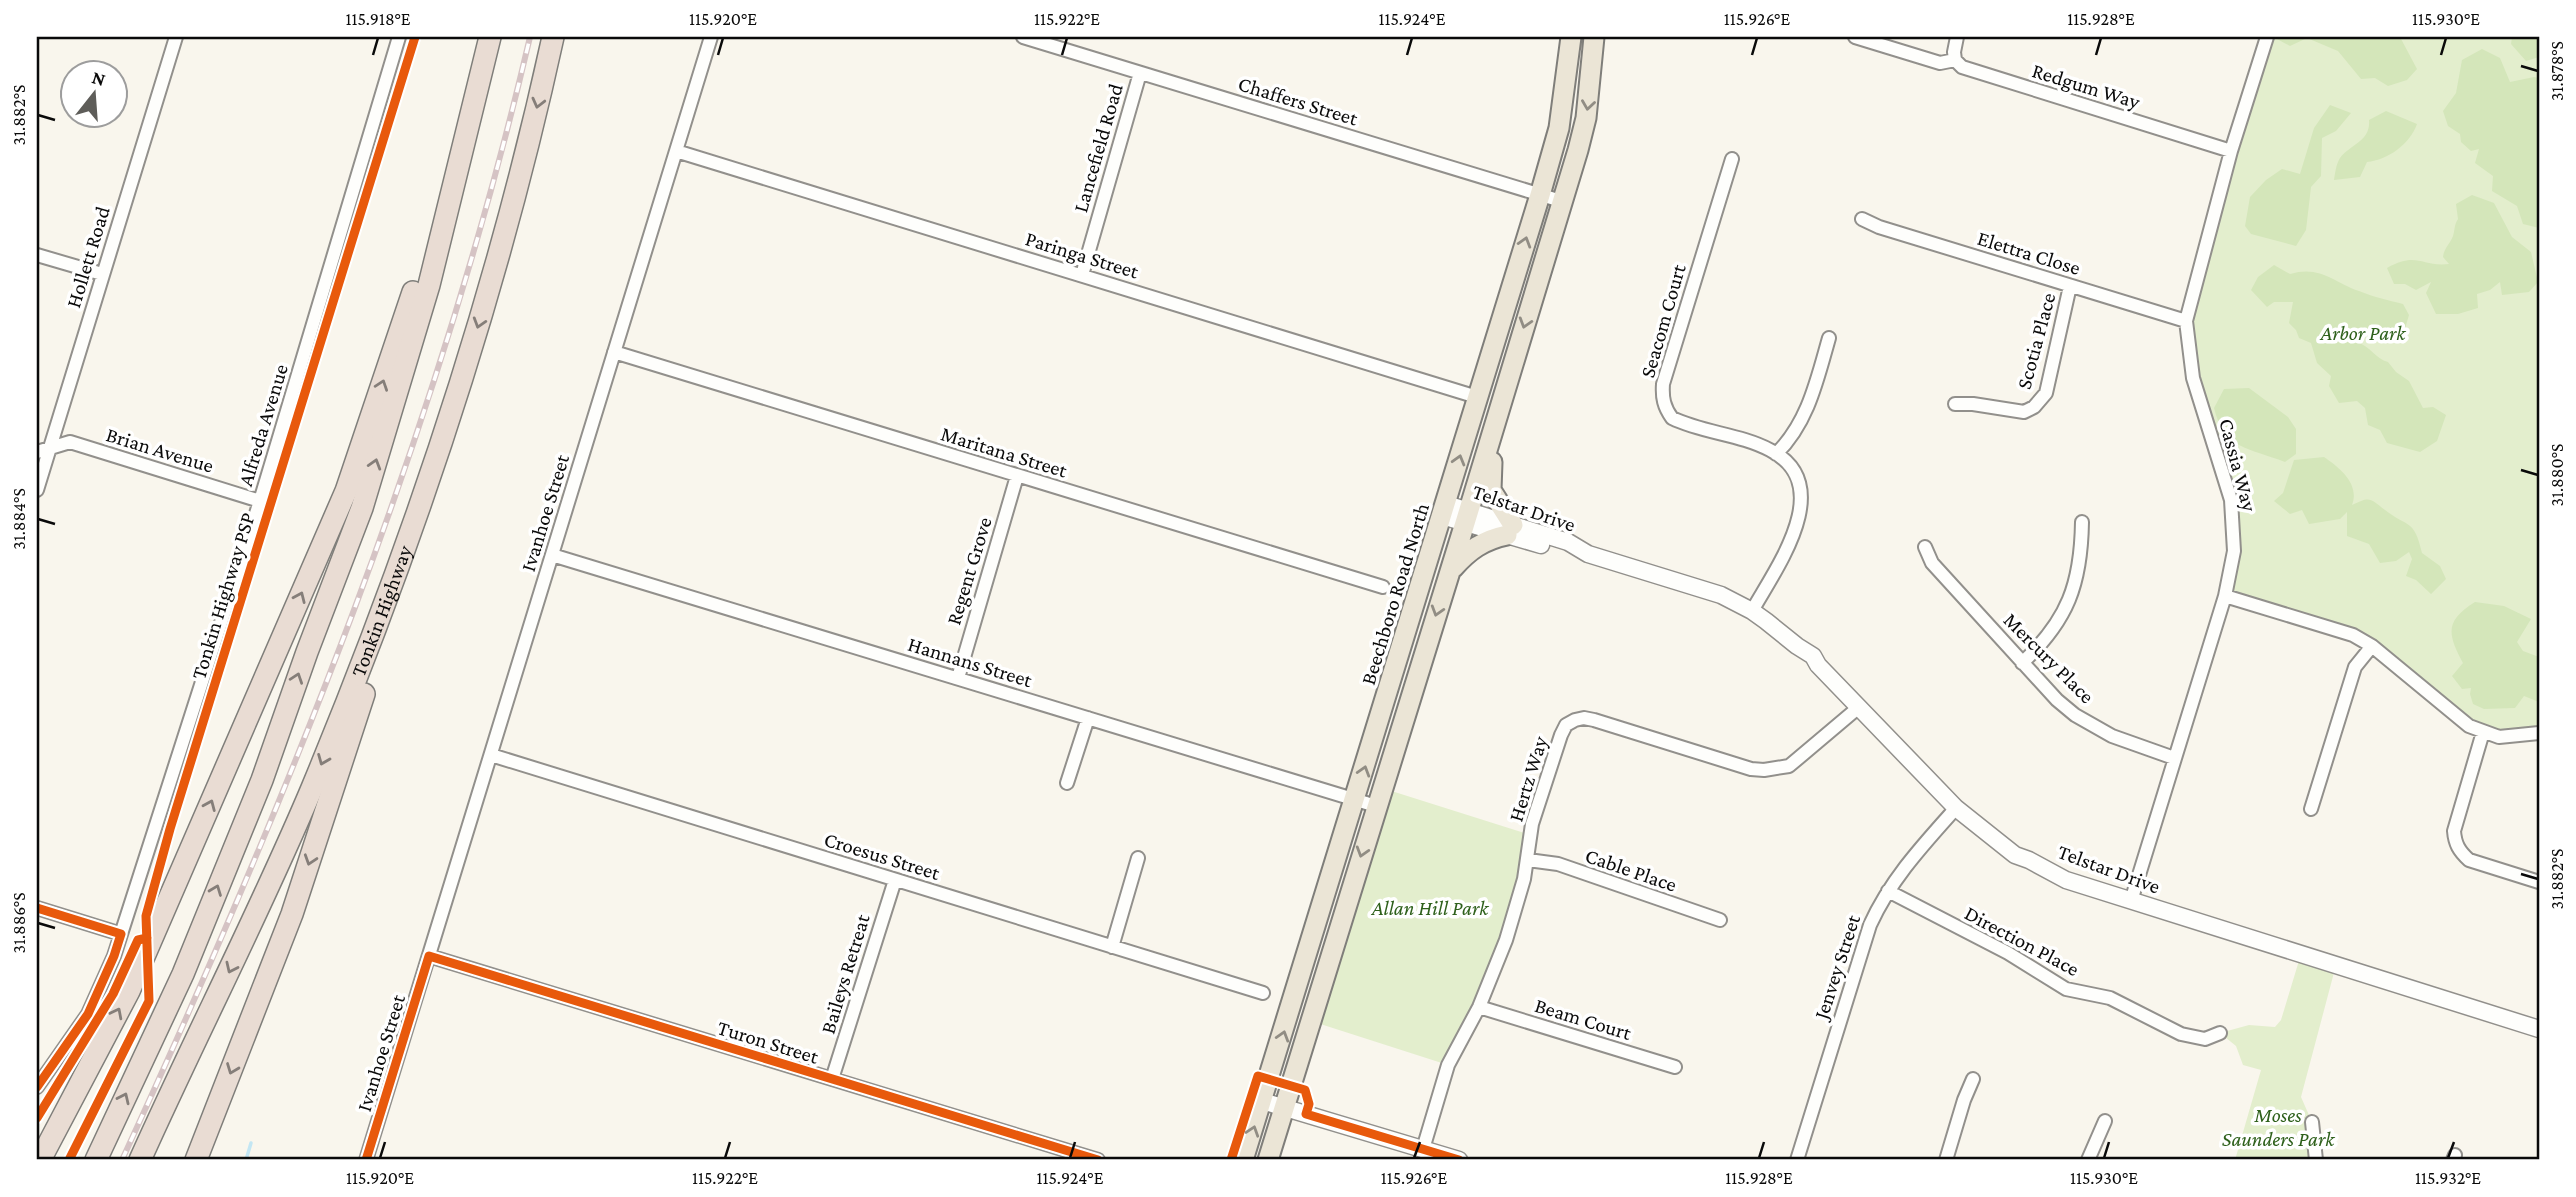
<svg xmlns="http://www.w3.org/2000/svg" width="2576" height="1197" font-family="'Crimson Pro',serif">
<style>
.green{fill:#e3eecd}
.forest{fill:#d4e6ba}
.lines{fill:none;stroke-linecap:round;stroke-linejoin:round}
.stream{stroke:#c3e6f3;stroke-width:3.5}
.minor-casing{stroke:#92908c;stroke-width:16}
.tertiary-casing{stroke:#92908c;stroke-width:19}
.primary-casing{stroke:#7f7e7a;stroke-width:23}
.motorway-casing{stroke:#7f7e7a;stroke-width:24}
.minor{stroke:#fefefc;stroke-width:12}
.tertiary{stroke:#fefefc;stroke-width:16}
.primary{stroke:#ebe5d6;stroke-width:19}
.motorway{stroke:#e9dcd3;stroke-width:21}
.rail-casing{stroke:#d5c3c4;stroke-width:6}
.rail{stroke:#fff;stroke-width:3.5;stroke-dasharray:10;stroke-linecap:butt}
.cycleway-casing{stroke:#fff;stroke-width:13}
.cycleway{stroke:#e8590c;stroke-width:9}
.oneway{stroke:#857e79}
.oneway2{stroke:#918d84}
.ticks{fill:none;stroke:#0a0a0a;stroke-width:2.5}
.labels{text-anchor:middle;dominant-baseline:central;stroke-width:7;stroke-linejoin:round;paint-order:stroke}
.street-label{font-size:21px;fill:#0a0a0a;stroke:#fff}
.park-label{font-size:21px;font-style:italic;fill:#2e601b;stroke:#fff}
.neatline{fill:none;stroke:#0a0a0a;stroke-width:2.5}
.ticks-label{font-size:18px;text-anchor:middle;fill:#0a0a0a}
</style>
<rect width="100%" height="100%" fill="#f9f6ed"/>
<path class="green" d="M 2267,37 L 2539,37 L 2539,733 L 2483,732 L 2372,646 L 2225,596 L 2234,536 L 2186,338 Z
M 1382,788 L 1531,835 L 1519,899 L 1448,1065 L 1311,1021 Z
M 2301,954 L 2336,965 L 2301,1097 L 2312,1122 L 2316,1160 L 2235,1160 L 2261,1070 L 2243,1065 L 2236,1046 L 2220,1033 L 2249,1025 L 2275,1027 L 2281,1020 Z"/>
<path class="forest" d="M 2278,37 L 2400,37 L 2417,69 L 2407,80 L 2388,86 L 2375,78 L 2361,79 L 2338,51 L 2307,38 L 2290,46 L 2277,39 Z
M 2512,37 L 2539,37 L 2539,57 L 2526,61 L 2511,44 Z
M 2482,49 L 2500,58 L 2510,82 L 2534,77 L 2539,78 L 2539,228 L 2523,224 L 2517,206 L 2492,191 L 2493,176 L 2475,163 L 2479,149 L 2471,151 L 2461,142 L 2460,134 L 2448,126 L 2443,111 L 2456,93 L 2462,60 Z
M 2330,105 L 2351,113 L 2336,131 L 2322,138 L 2321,176 L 2311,187 L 2306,230 L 2296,246 L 2251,234 L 2245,226 L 2250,197 L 2266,180 L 2282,169 L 2300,174 L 2314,128 Z
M 2386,111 L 2417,124 C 2410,144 2388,160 2367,162 L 2360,177 L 2334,180 C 2335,174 2336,164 2340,158 C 2351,144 2371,141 2369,120 Z
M 2472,195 L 2494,203 L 2512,237 L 2531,252 L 2538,282 L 2529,292 L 2502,295 L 2500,282 L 2490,290 L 2477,294 L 2478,308 L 2458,314 L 2436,314 L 2426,293 L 2431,282 L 2416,290 L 2405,284 L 2394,284 L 2387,268 C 2417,251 2421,267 2449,264 L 2443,257 C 2444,248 2450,244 2453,236 C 2455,229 2454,225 2458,219 L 2456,204 Z
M 2274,265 L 2290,274 C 2320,265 2333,282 2359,291 C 2373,297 2388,300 2403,304 L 2409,315 L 2404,332 L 2395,333 L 2387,328 L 2380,336 L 2368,338 L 2363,327 L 2354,333 L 2357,342 C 2370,346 2376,359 2388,362 L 2396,372 L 2409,381 L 2423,408 L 2433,407 L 2446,415 L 2437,441 L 2420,452 L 2387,443 L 2380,430 L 2368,425 L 2365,408 L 2357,401 L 2339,403 L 2329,386 L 2331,376 L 2317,363 L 2311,343 L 2299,338 L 2296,330 L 2289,323 L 2293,302 L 2274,302 L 2267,307 L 2251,290 L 2258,277 Z
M 2249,388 L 2288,417 L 2296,429 L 2296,454 L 2285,462 C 2250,448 2224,450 2214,408 L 2224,389 Z
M 2324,457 C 2340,468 2360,484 2352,505 C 2370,496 2370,498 2385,510 C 2408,528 2414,518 2422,553 L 2440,566 L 2446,579 L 2431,594 L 2416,580 L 2406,576 L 2412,559 L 2409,552 L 2396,561 L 2380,563 L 2369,544 L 2347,536 L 2347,512 L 2340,519 L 2309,524 L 2302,510 L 2290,514 L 2274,501 L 2283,493 L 2294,460 Z
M 2475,602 L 2504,606 L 2531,619 L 2517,642 L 2523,651 L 2539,657 L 2539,702 L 2524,696 L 2515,708 L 2484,709 L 2473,704 L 2470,694 L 2471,688 L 2462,689 L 2452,676 L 2463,663 C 2447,633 2445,621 2475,602 Z"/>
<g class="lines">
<path class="stream" d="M 246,1160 L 251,1143"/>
<defs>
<path id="minor" d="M 1023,37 L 1561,201
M 1855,37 L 1940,63 L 1955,60
M 1957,37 L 1954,52 L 1955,60 L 1962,67 L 2231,151
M 676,151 L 1477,397
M 1732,159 L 1663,384 C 1662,398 1664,407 1672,418 C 1703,433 1740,434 1770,450 C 1838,485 1776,568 1752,611
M 1862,219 L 1879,227 L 2186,321
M 37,255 L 102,274
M 1082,275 L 1140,73
M 614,352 L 1383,587
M 1955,404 L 1973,404 L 2024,412 L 2034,407 L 2046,393 L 2070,286
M 37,452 L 70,442 L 260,501
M 1776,454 C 1808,423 1817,380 1829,338
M 37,490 L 176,37
M 1925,547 L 1932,563 L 2057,700 L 2075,715 L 2112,736 L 2174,758
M 552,555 L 1376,806
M 2225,596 L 2353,635 L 2372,646 L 2469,726 L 2499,737 L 2539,733
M 2022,663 C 2068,620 2081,584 2082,522
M 958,678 L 1017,476
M 2483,732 L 2454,831 C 2455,844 2459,851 2469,860 L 2539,882
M 491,755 L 1263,993
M 1067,783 L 1088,718
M 2311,809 L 2355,667 L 2372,646
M 1528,860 L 1558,864 L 1720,920
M 1888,891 L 2008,953 L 2066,989 L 2110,998 L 2181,1034 L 2205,1039 L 2220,1033
M 2131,901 L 2225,596 L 2234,551 L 2231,500 L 2193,378 L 2186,321 L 2231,151 L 2267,37
M 37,908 L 121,934
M 1112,947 L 1138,858
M 429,956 L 1098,1160
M 1479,1007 L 1675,1067
M 832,1079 L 895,880
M 37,1087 L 88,1014 L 114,956 L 260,501 L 399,37
M 2312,1122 L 2316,1160
M 1423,1149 L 1448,1065 L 1479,1007 L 1506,940 L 1524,879 L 1532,824 L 1561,735 L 1566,725 L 1575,720 L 1584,718 L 1594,720 L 1751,769 L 1764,770 L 1789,766 L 1859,707
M 366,1160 L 711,37
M 1797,1160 L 1870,925 C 1891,879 1923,845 1956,808
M 1946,1160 L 1964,1100 L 1973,1079
M 2088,1160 L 2105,1121
M 2453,1160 L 2455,1155"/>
<path id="tertiary" d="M 1446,504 L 1568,542 L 1588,554 L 1721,595 L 1752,611 L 1766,621 L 1797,646 L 1813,656 L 1818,665 L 1956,808 L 2015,855 L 2029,860 L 2066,880 L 2539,1029
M 1442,516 L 1541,545
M 1262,1101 L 1459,1160"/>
<path id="primary" d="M 1492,462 L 1491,490 L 1513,525
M 1453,568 C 1469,550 1483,540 1507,535
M 1243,1160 L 1540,195 L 1559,128 L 1571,37
M 1268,1160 L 1465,523 L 1578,150 L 1586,118 L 1594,37"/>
<g id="motorway">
<path d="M 40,1160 L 129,991 L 346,491 L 413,292"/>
<path d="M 96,1160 L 183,974 L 262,780 L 307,652 L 362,508 L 429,285 L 490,37"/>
<path id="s1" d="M 140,1160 C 196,1035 259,914 312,788 C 413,545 497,294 553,37"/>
<path d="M 196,1160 L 292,914 L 364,694"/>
</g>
</defs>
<use href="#minor" class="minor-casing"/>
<use href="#tertiary" class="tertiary-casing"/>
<use href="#primary" class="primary-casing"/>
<use href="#motorway" class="motorway-casing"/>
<use href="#minor" class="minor"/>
<use href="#tertiary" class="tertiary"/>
<use href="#primary" class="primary"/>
<use href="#motorway" class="motorway"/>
<defs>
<path id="rail" d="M 122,1160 C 289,797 439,427 530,37"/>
</defs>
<use href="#rail" class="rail-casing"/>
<use href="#rail" class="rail"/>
<defs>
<path id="cycleway" d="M 37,908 L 121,934 L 114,956 L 88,1014 L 37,1087
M 37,1118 L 113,994 L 138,940 L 147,938
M 69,1160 L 149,1001 L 146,916 L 170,829 L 415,37
M 366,1160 L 429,956 L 1098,1160
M 1231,1160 L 1258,1076 L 1305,1090 L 1309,1104 L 1306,1114 L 1459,1160"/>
</defs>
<use href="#cycleway" class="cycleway-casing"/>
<use href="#cycleway" class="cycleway"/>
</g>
<defs><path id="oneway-chevron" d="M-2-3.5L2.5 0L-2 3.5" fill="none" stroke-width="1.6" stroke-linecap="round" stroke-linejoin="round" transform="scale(1.75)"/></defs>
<g class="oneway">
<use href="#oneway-chevron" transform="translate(538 103) rotate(104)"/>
<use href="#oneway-chevron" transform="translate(479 323) rotate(107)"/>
<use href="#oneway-chevron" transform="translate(382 385) rotate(-71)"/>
<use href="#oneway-chevron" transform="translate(375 464) rotate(-73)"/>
<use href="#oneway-chevron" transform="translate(300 597) rotate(-66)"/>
<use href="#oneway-chevron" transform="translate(297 678) rotate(-71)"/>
<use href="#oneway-chevron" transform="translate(323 760) rotate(112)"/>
<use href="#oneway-chevron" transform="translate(210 805) rotate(-67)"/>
<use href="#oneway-chevron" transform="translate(310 860) rotate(108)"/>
<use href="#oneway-chevron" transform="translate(216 890) rotate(-69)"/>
<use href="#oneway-chevron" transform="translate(231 968) rotate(115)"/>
<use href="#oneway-chevron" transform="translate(117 1013) rotate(-63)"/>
<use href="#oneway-chevron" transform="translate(232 1069) rotate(111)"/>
<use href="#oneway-chevron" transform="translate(124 1098) rotate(-65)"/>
</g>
<g class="oneway2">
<use href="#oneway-chevron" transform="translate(1588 105) rotate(98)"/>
<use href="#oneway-chevron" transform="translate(1525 242) rotate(-73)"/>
<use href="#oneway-chevron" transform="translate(1525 323) rotate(107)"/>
<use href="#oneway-chevron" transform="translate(1459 460) rotate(-74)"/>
<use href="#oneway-chevron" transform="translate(1437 611) rotate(107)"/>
<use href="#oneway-chevron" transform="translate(1364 771) rotate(-73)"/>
<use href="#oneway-chevron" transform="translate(1362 852) rotate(107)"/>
<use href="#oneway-chevron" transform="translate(1283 1036) rotate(-73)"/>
<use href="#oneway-chevron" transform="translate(1253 1131) rotate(-72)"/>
</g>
<path class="ticks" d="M 373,55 L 378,38M 718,55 L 723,38M 1062,55 L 1067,38M 1407,55 L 1412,38M 1752,55 L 1757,38M 2096,55 L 2101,38M 2441,55 L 2446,38M 2521,66 L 2538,71M 38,115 L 55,120M 2521,470 L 2538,475M 38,519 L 55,524M 2521,874 L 2538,879M 38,923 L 55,928M 380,1158 L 385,1142M 725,1158 L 730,1142M 1070,1158 L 1075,1142M 1414,1158 L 1420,1142M 1759,1158 L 1764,1142M 2104,1158 L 2109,1142M 2448,1158 L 2454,1142"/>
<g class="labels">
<g class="street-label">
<text transform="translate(2086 86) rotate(17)">Redgum Way</text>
<text transform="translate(1298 101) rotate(17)">Chaffers Street</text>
<text transform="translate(1098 148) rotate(-74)">Lancefield Road</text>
<text transform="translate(2029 253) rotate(17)">Elettra Close</text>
<text transform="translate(1082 255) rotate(17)">Paringa Street</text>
<text transform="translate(88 257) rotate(-73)">Hollett Road</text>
<text transform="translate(1663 321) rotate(-74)">Seacom Court</text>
<text transform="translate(2036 341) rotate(-75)">Scotia Place</text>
<text transform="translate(263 425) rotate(-73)">Alfreda Avenue</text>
<text transform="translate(160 450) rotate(17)">Brian Avenue</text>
<text transform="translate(1004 452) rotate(17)">Maritana Street</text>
<text transform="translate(2238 465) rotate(75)">Cassia Way</text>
<text transform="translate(1524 508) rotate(19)">Telstar Drive</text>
<text transform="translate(545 513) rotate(-73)">Ivanhoe Street</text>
<text transform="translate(969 571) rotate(-73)">Regent Grove</text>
<text transform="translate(1395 594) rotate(-73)">Beechboro Road North</text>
<text transform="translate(223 596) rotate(-73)">Tonkin Highway PSP</text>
<text stroke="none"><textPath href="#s1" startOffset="600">Tonkin Highway</textPath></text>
<text transform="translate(2049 658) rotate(45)">Mercury Place</text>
<text transform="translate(970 662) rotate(17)">Hannans Street</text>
<text transform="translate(1528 779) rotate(-73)">Hertz Way</text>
<text transform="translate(882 856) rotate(17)">Croesus Street</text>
<text transform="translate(2109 869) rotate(20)">Telstar Drive</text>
<text transform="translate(1631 870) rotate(19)">Cable Place</text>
<text transform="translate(2022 941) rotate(28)">Direction Place</text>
<text transform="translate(1837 967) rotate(-72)">Jenvey Street</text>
<text transform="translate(845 974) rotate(-73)">Baileys Retreat</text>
<text transform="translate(1583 1019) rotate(17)">Beam Court</text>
<text transform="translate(768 1042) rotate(17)">Turon Street</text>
<text transform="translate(381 1053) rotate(-73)">Ivanhoe Street</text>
</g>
<g class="park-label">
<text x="2363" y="333">Arbor Park</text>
<text x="1430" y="908">Allan Hill Park</text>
<text x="2278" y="1115">Moses<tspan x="2278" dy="24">Saunders Park</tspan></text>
</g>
</g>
<rect width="2576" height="1197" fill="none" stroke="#ffffff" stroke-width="77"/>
<g transform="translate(94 94) rotate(17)"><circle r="33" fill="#ffffff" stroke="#9d9d9d" stroke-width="2"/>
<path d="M0-5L12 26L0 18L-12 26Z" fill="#5e5d59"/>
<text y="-10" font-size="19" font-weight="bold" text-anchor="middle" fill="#0a0a0a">N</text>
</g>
<rect x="38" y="38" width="2500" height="1120" class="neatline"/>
<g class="ticks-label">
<text x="378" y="25">115.918°E</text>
<text x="723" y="25">115.920°E</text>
<text x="1067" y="25">115.922°E</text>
<text x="1412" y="25">115.924°E</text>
<text x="1757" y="25">115.926°E</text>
<text x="2101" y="25">115.928°E</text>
<text x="2446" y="25">115.930°E</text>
<text transform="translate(2557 71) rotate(-90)" y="6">31.878°S</text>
<text transform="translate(19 115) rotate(-90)" y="6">31.882°S</text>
<text transform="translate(2557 475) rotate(-90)" y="6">31.880°S</text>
<text transform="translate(19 519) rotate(-90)" y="6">31.884°S</text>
<text transform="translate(2557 879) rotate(-90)" y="6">31.882°S</text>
<text transform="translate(19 923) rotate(-90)" y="6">31.886°S</text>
<text x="380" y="1184">115.920°E</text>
<text x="725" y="1184">115.922°E</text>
<text x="1070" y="1184">115.924°E</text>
<text x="1414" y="1184">115.926°E</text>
<text x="1759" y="1184">115.928°E</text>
<text x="2104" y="1184">115.930°E</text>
<text x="2448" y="1184">115.932°E</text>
</g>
</svg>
